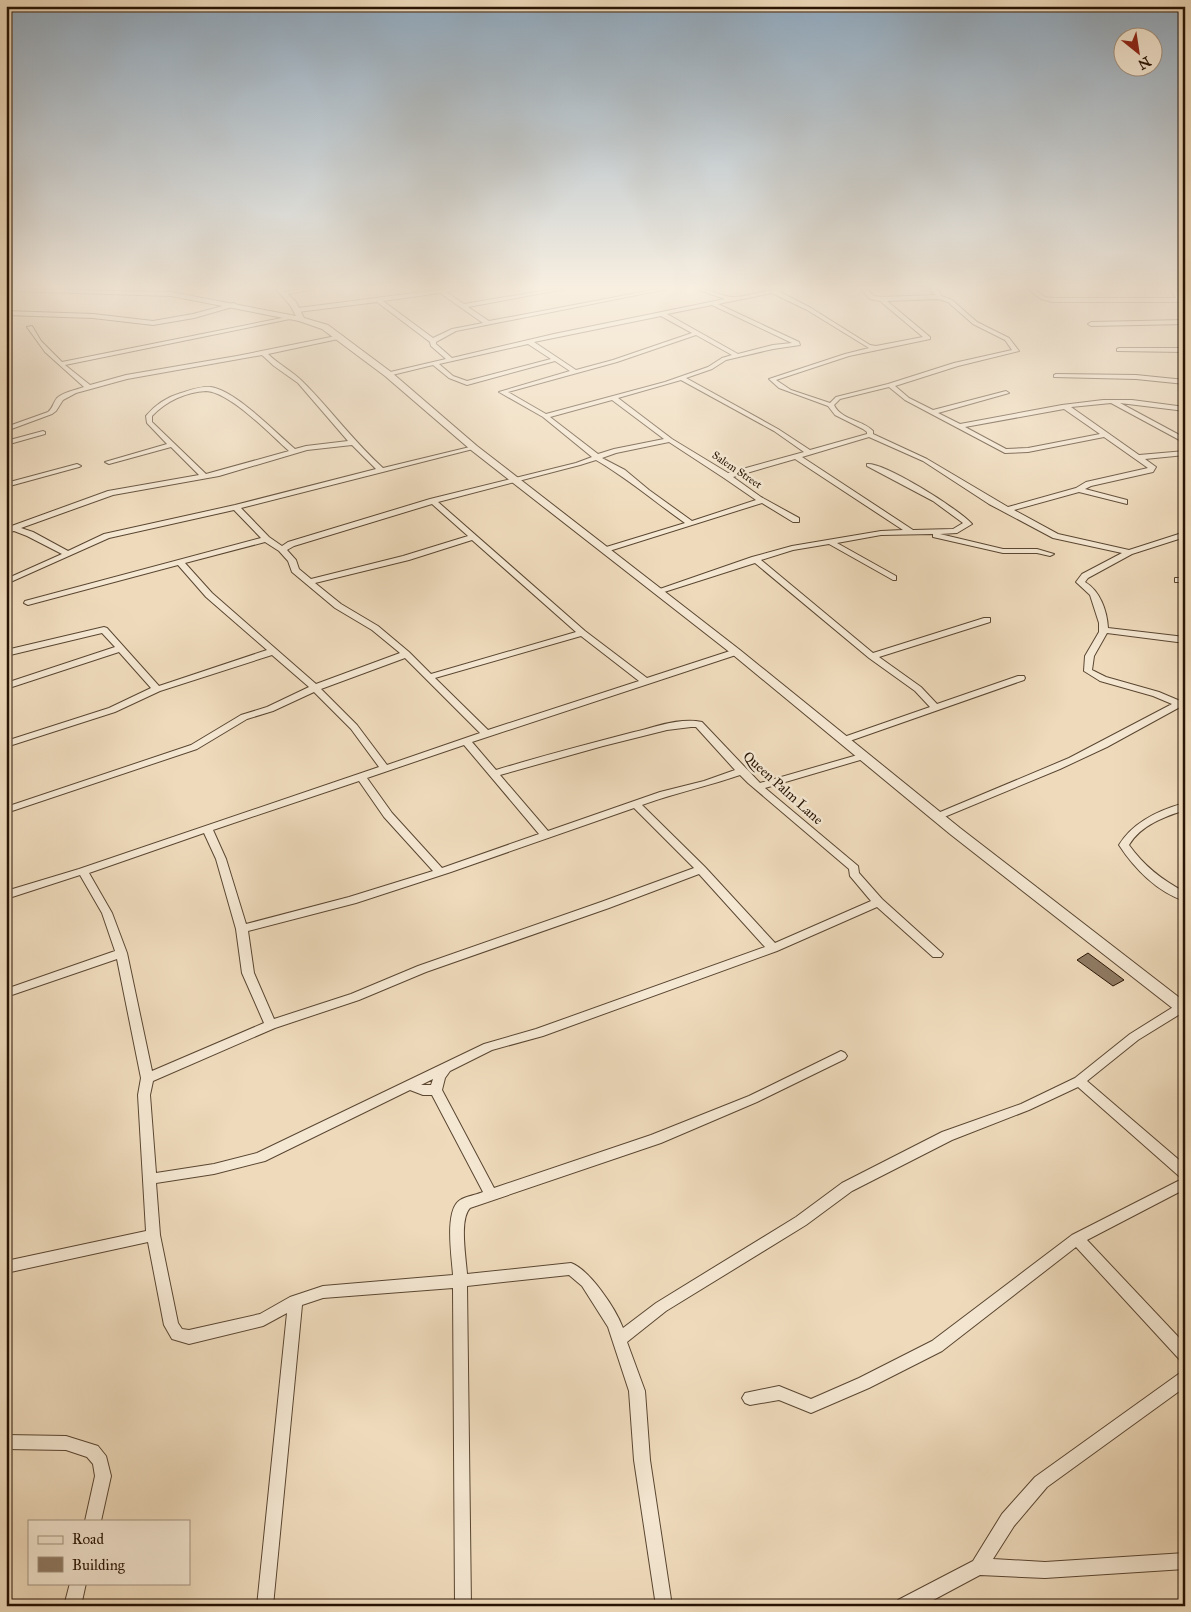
<svg xmlns="http://www.w3.org/2000/svg" width="1191" height="1612" font-family="'IM FELL Great Primer',serif">
<style>
.building{fill:#8f7b64;stroke:#281404}
.lines{fill:none;stroke-linecap:round;stroke-linejoin:round}
.minor-casing{stroke:#5a4632;stroke-width:2}
.tertiary-casing{stroke:#5a4632;stroke-width:2}
.minor{fill:#f5e8d3;fill-rule:evenodd}
.tertiary{fill:#f5e8d3;fill-rule:evenodd}
.labels{text-anchor:middle;dominant-baseline:central;stroke-width:5;stroke-linejoin:round;paint-order:stroke}
.far-street-label{font-size:11px;fill:#281404;stroke:#f5e8d3}
.street-label{font-size:14px;fill:#281404;stroke:#f5e8d3}
</style>
<rect width="100%" height="100%" fill="#efdbbc"/>
<filter id="stains"><feTurbulence type="fractalNoise" baseFrequency=".004" numOctaves="4"/><feColorMatrix values="0 0 0 0 .2 0 0 0 0 .09 0 0 0 0 .02 0 0 0 .5 -.17"/></filter>
<radialGradient id="worn" r=".72"><stop offset=".6" stop-color="#630" stop-opacity="0"/><stop offset="1" stop-color="#630" stop-opacity=".3"/></radialGradient>
<path class="building" d="M 1088,953 L 1124,980 L 1113,986 L 1077,960 Z"/>
<g class="lines">
<defs>
<path id="minor" d="M 59,289 L 66,289 L 63,291 Z
M 303,289 L 315,289 L 282,295 L 279,293 Z
M 446,289 L 455,289 L 455,290 L 446,292 L 464,304 L 554,289 L 564,289 L 468,307 L 489,321 L 658,289 L 667,289 L 456,331 L 436,342 L 436,344 L 452,358 L 554,334 L 725,299 L 699,290 L 699,289 C 711,289 722,297 733,297 C 750,297 767,289 784,289 L 784,290 L 778,291 L 811,308 L 870,345 L 876,346 L 923,337 L 880,301 L 870,299 L 861,289 L 866,289 L 874,296 L 882,297 L 935,295 L 929,289 L 935,289 L 940,292 L 941,296 L 952,300 L 977,322 L 1009,338 L 1019,351 L 958,366 L 895,386 L 909,398 L 933,410 L 1006,391 L 1009,393 L 938,413 L 960,424 L 1062,405 L 1103,400 L 1132,400 L 1185,407 L 1185,411 L 1120,403 L 1185,438 L 1185,443 L 1111,403 L 1071,407 L 1139,455 L 1185,451 L 1185,455 L 1145,459 L 1156,467 L 1153,472 L 1091,486 L 1085,489 L 1127,500 L 1127,504 L 1079,492 L 1014,510 L 1058,534 L 1129,550 L 1185,532 L 1185,537 L 1132,554 L 1088,578 L 1085,582 C 1100,591 1107,610 1108,628 L 1185,637 L 1185,643 L 1107,633 L 1094,656 L 1092,670 L 1106,677 L 1159,692 L 1185,703 L 1185,707 L 1180,707 L 1107,747 L 1060,769 L 937,820 L 933,819 L 932,817 L 933,815 L 1069,758 L 1172,704 L 1153,696 L 1100,681 L 1084,671 L 1085,656 L 1099,632 L 1099,623 L 1090,595 L 1076,582 L 1082,574 L 1122,553 L 1053,538 L 989,504 L 923,461 L 869,437 L 802,457 L 913,530 L 953,529 L 963,523 L 933,501 L 867,466 L 867,464 C 884,462 959,509 972,524 L 957,533 L 940,534 L 1003,549 L 1037,549 L 1054,554 L 1050,556 L 1037,553 L 1003,553 L 933,537 L 933,534 L 881,535 L 837,543 L 896,576 L 896,580 L 893,580 L 829,544 L 793,550 L 761,560 L 873,653 L 984,618 L 990,618 L 990,622 L 879,657 L 921,687 L 937,704 L 1018,676 L 1024,676 L 1025,678 L 1024,680 L 844,743 L 841,742 L 839,740 L 841,738 L 930,707 L 915,691 L 869,658 L 755,563 L 661,593 L 658,593 L 654,591 L 752,557 L 792,546 L 881,531 L 903,530 L 795,459 L 733,477 L 761,497 L 799,518 L 799,522 L 793,522 L 762,503 L 606,552 L 602,550 L 603,548 L 685,523 C 655,502 627,478 596,460 L 580,465 L 438,502 L 585,631 L 647,678 L 733,650 L 736,649 L 740,652 L 739,654 L 472,742 L 496,770 C 542,756 588,744 634,732 C 655,727 681,717 702,722 L 760,783 L 861,754 L 867,754 L 869,756 L 867,758 L 765,788 L 858,866 L 859,873 L 882,899 L 943,954 L 941,957 L 933,957 L 877,907 L 777,951 L 543,1036 L 492,1050 L 450,1071 L 445,1078 L 442,1090 L 494,1188 L 651,1135 L 749,1096 L 837,1053 L 841,1051 L 845,1053 L 847,1056 L 845,1059 L 757,1102 L 661,1143 L 470,1208 C 459,1219 466,1258 467,1274 L 571,1263 C 590,1270 616,1309 623,1328 L 656,1303 L 796,1217 L 842,1183 L 942,1132 L 1021,1104 L 1075,1078 L 1130,1034 L 1178,1004 L 1185,1004 L 1185,1011 L 1138,1040 L 1087,1081 L 1185,1165 L 1185,1189 L 1087,1240 L 1185,1344 L 1185,1362 L 1180,1360 L 1076,1247 L 942,1351 L 869,1388 L 811,1413 L 779,1400 L 750,1405 L 745,1403 L 742,1398 L 745,1393 L 779,1386 L 811,1399 L 859,1378 L 932,1341 L 1072,1235 L 1184,1178 L 1180,1177 L 1078,1087 L 1029,1110 L 952,1140 L 852,1191 L 806,1225 L 666,1311 L 627,1342 L 645,1391 L 650,1460 L 672,1606 L 656,1606 L 634,1460 L 629,1391 L 608,1327 L 582,1286 L 569,1275 L 467,1286 L 471,1606 L 455,1606 L 453,1288 L 323,1298 L 302,1305 L 273,1606 L 257,1606 L 287,1313 L 263,1326 L 189,1344 L 172,1339 L 164,1325 L 148,1242 L 6,1273 L 6,1261 L 146,1231 L 138,1095 L 141,1078 L 117,959 L 6,997 L 6,989 L 115,951 L 102,913 L 80,875 L 6,899 L 6,891 L 79,869 L 379,767 L 351,729 L 314,692 L 273,711 L 247,719 L 197,749 L 6,813 L 6,807 L 191,745 L 241,715 L 267,707 L 309,687 L 272,655 L 160,691 L 115,712 L 6,747 L 6,741 L 109,708 L 151,688 L 119,652 L 6,689 L 6,683 L 115,647 L 102,633 L 6,656 L 6,650 L 104,627 L 107,628 L 159,686 L 267,650 L 206,597 L 178,565 L 28,605 L 24,603 L 25,601 L 261,538 L 234,510 L 109,538 L 6,584 L 6,579 L 62,554 L 27,536 L 14,531 L 6,533 L 6,528 L 108,491 L 199,475 L 171,447 L 109,464 L 105,462 L 167,444 L 147,423 L 146,416 C 155,405 167,397 181,393 C 191,390 201,386 211,387 C 236,391 275,432 295,449 L 306,446 L 348,441 L 298,383 L 274,366 L 262,355 L 127,379 L 76,393 L 63,400 L 56,411 L 52,414 L 6,431 L 6,427 L 48,412 C 53,408 53,403 57,398 C 63,392 76,390 84,387 L 45,352 L 27,327 L 32,326 L 41,341 L 62,362 L 292,316 L 293,317 L 290,319 L 65,365 L 90,385 L 126,375 L 237,356 L 341,335 L 344,337 L 343,338 L 268,354 C 279,365 293,371 304,383 C 331,410 354,442 383,468 L 474,446 L 477,448 L 241,508 L 269,537 L 282,546 L 288,542 L 430,499 L 576,463 L 592,457 L 543,417 L 499,392 L 570,371 L 555,361 L 467,385 L 449,378 L 433,365 L 388,376 L 385,374 L 386,373 L 446,359 L 431,346 L 430,342 L 377,302 L 298,312 L 295,310 L 298,308 ZM 440,293 L 483,323 L 452,329 L 433,338 L 383,301 ZM 772,293 L 807,310 L 869,348 L 845,354 L 769,379 L 779,388 L 828,406 L 835,415 L 863,429 L 867,432 L 867,434 L 810,450 L 778,429 L 686,378 L 712,369 L 726,360 L 773,349 L 800,345 L 799,342 L 718,304 ZM 938,299 L 948,302 L 973,324 L 1005,340 L 1012,350 L 954,363 L 888,384 L 836,397 L 830,403 L 791,390 L 776,380 L 849,356 L 930,339 L 930,337 L 887,301 ZM 712,305 L 792,343 L 773,345 L 738,354 L 667,314 ZM 661,316 L 692,333 L 613,360 L 576,370 L 534,342 ZM 696,335 L 732,355 L 722,358 L 708,367 L 665,382 L 546,414 L 508,392 L 617,362 ZM 528,344 L 551,359 L 467,381 L 453,376 L 439,364 ZM 681,380 L 774,431 L 804,452 L 728,473 L 672,439 L 618,398 ZM 889,387 L 905,400 L 1005,453 L 1028,452 L 1104,437 L 1148,468 L 1086,482 L 1076,488 L 1008,507 L 927,459 L 873,434 L 873,431 C 863,420 841,420 834,405 L 840,399 ZM 206,391 C 230,392 271,435 289,451 L 206,474 L 152,422 L 152,416 C 166,401 186,392 206,391 ZM 612,400 L 664,439 L 614,449 L 598,454 L 550,417 ZM 1064,409 L 1100,434 L 1028,448 L 1006,449 L 965,427 ZM 669,442 L 724,478 L 756,500 L 692,521 L 649,490 L 625,470 L 602,458 L 616,453 ZM 352,445 L 376,469 L 235,505 L 104,534 L 68,551 L 33,532 L 21,528 L 113,495 L 219,476 L 307,450 ZM 432,504 L 468,536 L 403,556 L 311,579 L 299,569 L 296,560 L 287,550 L 294,546 ZM 472,540 L 576,632 L 431,674 L 409,652 L 378,626 L 341,604 L 315,583 L 409,560 ZM 265,542 L 279,551 L 288,561 L 292,572 L 335,608 L 372,630 L 400,653 L 316,684 L 212,593 L 185,563 ZM 581,636 L 639,681 L 488,730 L 435,678 ZM 405,658 L 480,733 L 387,765 L 357,725 L 321,689 ZM 691,727 L 696,727 L 735,770 L 704,781 L 660,792 L 548,831 L 500,775 L 603,746 L 667,730 ZM 464,745 L 539,834 L 442,868 L 392,813 L 367,778 ZM 740,775 L 748,783 L 849,869 L 850,876 L 871,901 L 775,943 L 705,867 L 642,805 C 675,793 708,786 740,775 ZM 359,781 L 384,817 L 433,871 L 349,897 L 246,924 L 226,859 L 213,830 ZM 634,808 L 694,868 L 601,902 L 418,966 L 351,994 L 274,1019 L 254,973 L 248,931 L 356,903 L 451,872 ZM 204,833 L 216,859 L 236,929 L 242,973 L 264,1023 L 152,1071 L 127,953 L 112,913 L 89,873 ZM 699,874 L 765,947 L 536,1029 L 484,1044 L 257,1153 L 214,1164 L 156,1173 L 150,1095 L 153,1081 L 275,1028 L 359,1000 L 426,972 L 609,908 ZM 433,1079 L 431,1085 L 421,1085 ZM 410,1090 L 423,1095 L 432,1095 L 483,1192 C 476,1195 467,1196 460,1200 C 444,1210 452,1258 453,1275 L 323,1286 L 290,1297 L 260,1314 L 189,1330 L 182,1329 L 178,1323 L 160,1235 L 156,1183 L 214,1174 L 265,1161 Z
M 1028,289 L 1034,289 L 1045,297 L 1053,298 L 1176,298 L 1170,289 L 1175,289 L 1184,300 L 1185,309 L 1179,302 L 1053,302 L 1041,299 Z
M 234,303 L 237,305 L 236,306 L 194,318 L 153,325 L 93,318 L 6,315 L 6,311 L 93,314 L 153,321 L 193,314 Z
M 1185,320 L 1185,324 L 1091,326 L 1088,324 L 1091,322 Z
M 1119,348 L 1185,348 L 1185,352 L 1117,351 L 1117,349 Z
M 1056,374 L 1136,375 L 1185,380 L 1185,384 L 1136,379 L 1054,377 L 1054,375 Z
M 6,384 L 11,389 L 11,391 L 6,393 Z
M 43,431 L 45,432 L 45,434 L 6,445 L 6,441 Z
M 77,464 L 81,466 L 79,467 L 6,487 L 6,483 Z
M 1175,578 L 1185,578 L 1185,582 L 1175,582 Z
M 1185,803 L 1185,810 C 1164,817 1141,825 1129,845 C 1144,866 1162,880 1185,892 L 1185,901 C 1157,892 1134,868 1119,845 C 1133,822 1159,810 1185,803 Z
M 1185,1371 L 1185,1387 L 1047,1487 L 1014,1526 L 993,1559 L 1045,1562 L 1185,1553 L 1185,1569 L 1045,1578 L 980,1575 L 922,1606 L 896,1606 L 898,1600 L 973,1561 L 1002,1514 L 1035,1477 L 1180,1373 Z
M 6,1435 L 66,1436 L 98,1446 L 106,1456 L 111,1476 L 101,1521 L 85,1521 L 95,1476 L 93,1464 L 87,1457 L 66,1450 L 6,1449 Z
M 70,1583 L 86,1583 L 81,1606 L 64,1606 Z"/>
<path id="tertiary" d="M 10,289 L 171,292 L 296,316 L 290,305 L 276,289 L 282,289 L 296,302 L 304,318 L 328,325 L 391,372 L 477,446 L 740,650 L 960,828 L 1185,1002 L 1185,1015 L 1180,1014 L 950,834 L 732,654 L 471,450 L 385,376 L 322,329 L 299,321 L 171,296 L 13,291 Z"/>
</defs>
<use href="#minor" class="minor-casing"/>
<use href="#tertiary" class="tertiary-casing"/>
<use href="#minor" class="minor"/>
<use href="#tertiary" class="tertiary"/>
</g>
<linearGradient id="sky" x2="0" y2="1"><stop stop-color="#8fa8bd"/><stop offset="0.56" stop-color="#f8efe1"/><stop offset="1" stop-color="#f8efe1" stop-opacity="0"/></linearGradient>
<rect width="1191" height="514" fill="url(#sky)"/>
<g class="labels">
<g class="far-street-label">
<text transform="translate(737 470) rotate(34)">Salem Street</text>
</g>
<g class="street-label">
<text transform="translate(783 788) rotate(42)">Queen Palm Lane</text>
</g>
</g>
<rect width="1191" height="1612" fill="none" stroke="#efdbbc" stroke-width="25"/>
<rect x="8" y="8" width="1176" height="1597" fill="none" stroke="#281404" stroke-width="2.5"/>
<rect x="12" y="12" width="1166" height="1587" fill="none" stroke="#281404"/>
<rect x="28" y="1520" width="162" height="65" fill="#f5e8d3" stroke="#a39380"/>
<rect x="38" y="1536" width="25" height="8" fill="#f5e8d3" stroke="#a39380"/>
<text x="72" y="1544" font-size="15" fill="#281404">Road</text>
<rect x="38" y="1557" width="25" height="15" fill="#8f7b64" stroke="#a39380"/>
<text x="72" y="1570" font-size="15" fill="#281404">Building</text>
<g transform="translate(1138 52) rotate(150)"><circle r="24" fill="#f5e8d3" stroke="#a39380"/>
<path d="M0-4L9 19L0 12L-9 19Z" fill="#8f2418"/>
<text y="-8" font-size="14" font-weight="bold" text-anchor="middle" fill="#281404">N</text>
</g>
<rect width="100%" height="100%" filter="url(#stains)"/>
<rect width="100%" height="100%" fill="url(#worn)"/>
</svg>
